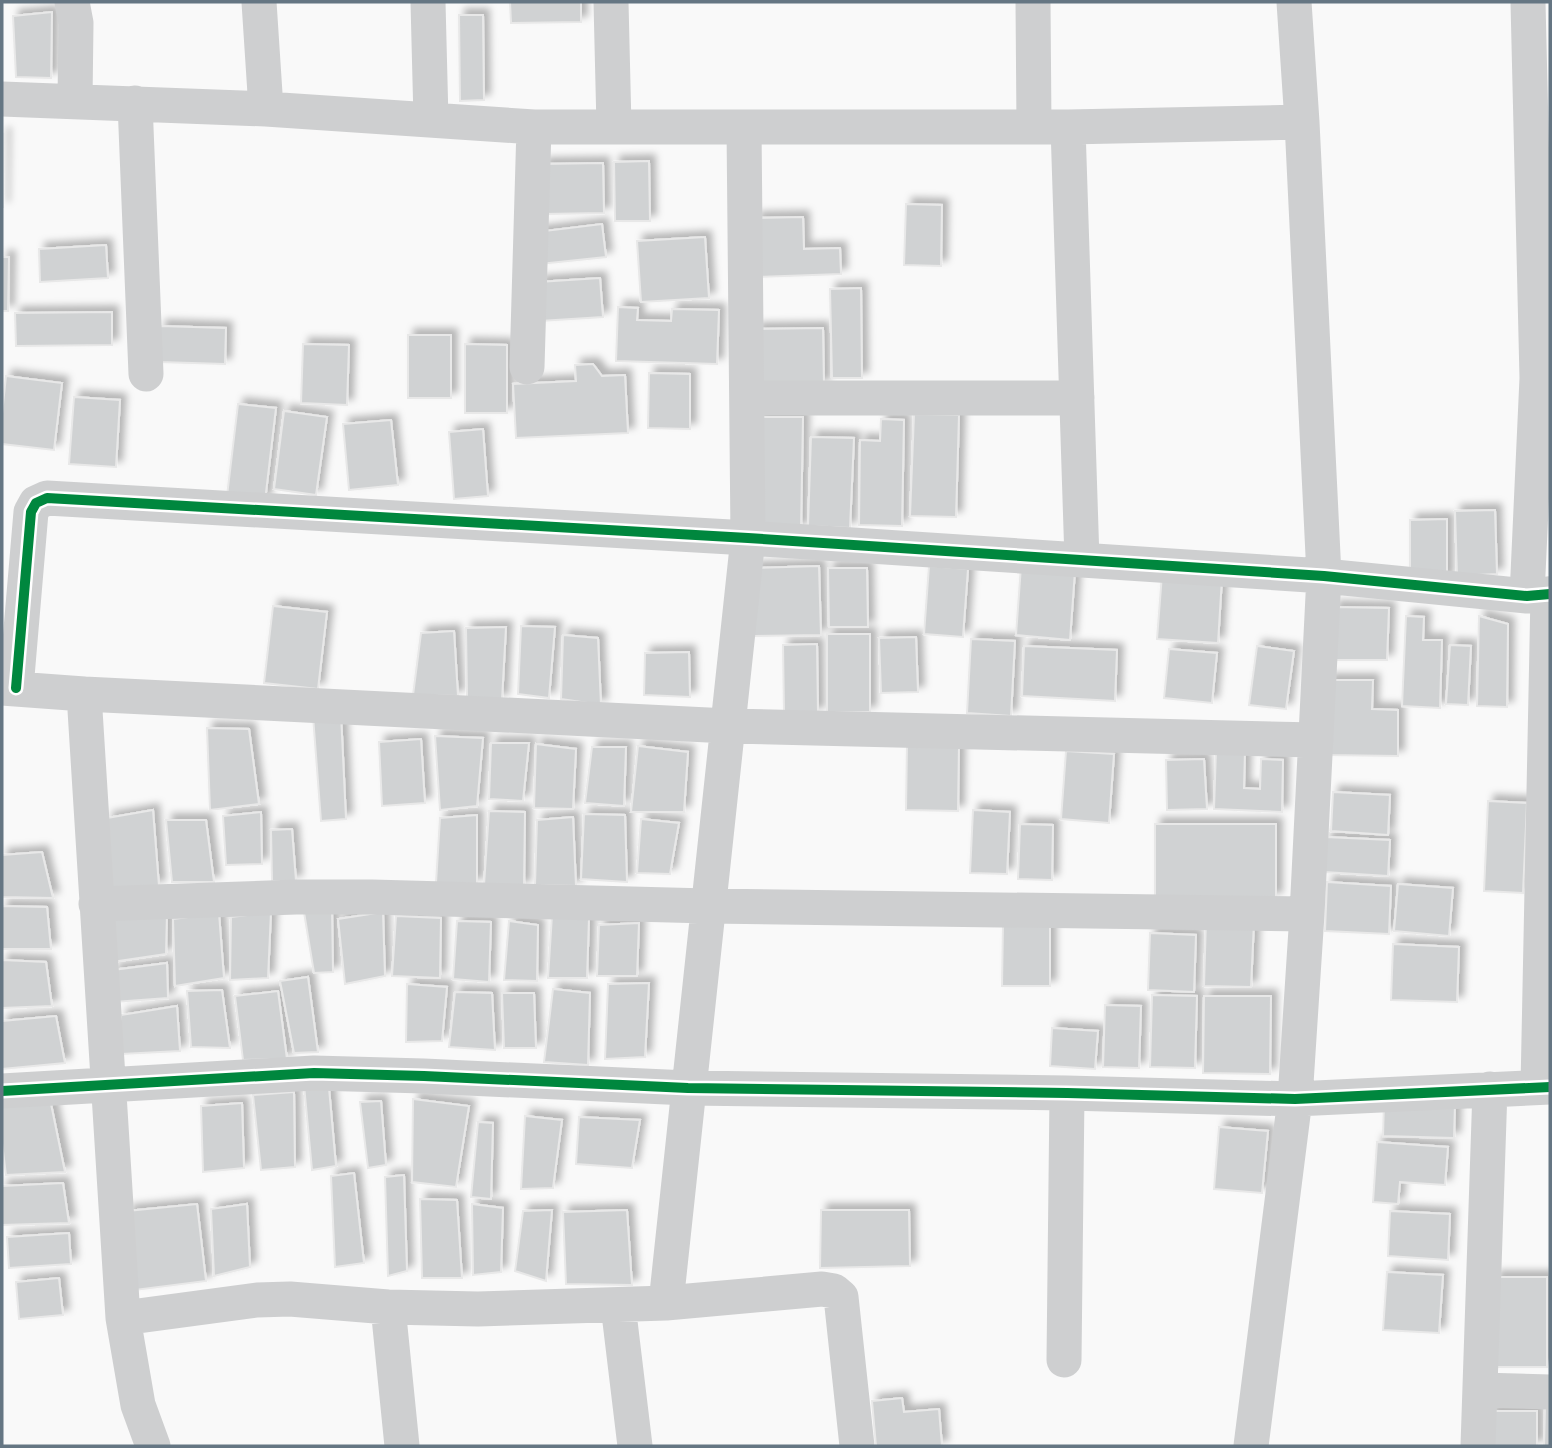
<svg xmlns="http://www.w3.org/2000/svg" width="1552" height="1448" font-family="Rubik,sans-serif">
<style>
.building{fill:#d0d2d3;stroke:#e8e8e8;stroke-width:2;filter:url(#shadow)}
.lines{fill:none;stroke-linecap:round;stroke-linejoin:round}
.minor{stroke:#cecfd0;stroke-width:35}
.cycleway-casing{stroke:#fff;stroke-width:15}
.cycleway{stroke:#00873e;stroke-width:10}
</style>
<defs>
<filter id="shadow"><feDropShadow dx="6" dy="-6" stdDeviation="3.5" flood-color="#0004"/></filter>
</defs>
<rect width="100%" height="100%" fill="#f9f9f9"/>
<path class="building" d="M 510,2 L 581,2 L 581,22 L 511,23 Z
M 52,12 L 51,78 L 16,77 L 13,16 Z
M 459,15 L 483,15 L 484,100 L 460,101 Z
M 2,134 L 4,134 L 3,207 L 2,207 Z
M 649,161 L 650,221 L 615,221 L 614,162 Z
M 603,163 L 604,213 L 543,214 L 542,164 Z
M 906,204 L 942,205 L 941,266 L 904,265 Z
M 803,217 L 804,249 L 840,248 L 841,274 L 757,277 L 755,218 Z
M 602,224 L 606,257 L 540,264 L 536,232 Z
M 705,237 L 709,298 L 641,302 L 637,241 Z
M 106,245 L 108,278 L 40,282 L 39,249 Z
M 2,257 L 9,257 L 8,311 L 2,311 Z
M 600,278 L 603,317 L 540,321 L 538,282 Z
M 861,288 L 862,378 L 832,378 L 830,289 Z
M 618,307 L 638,308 L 637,320 L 671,321 L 672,309 L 719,310 L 717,364 L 616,361 Z
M 112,312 L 112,345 L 16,346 L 15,313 Z
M 160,326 L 226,328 L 225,364 L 159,362 Z
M 823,328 L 824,385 L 757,386 L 755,329 Z
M 408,335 L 451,335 L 451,398 L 408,398 Z
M 303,344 L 349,345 L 347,405 L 301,403 Z
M 465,344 L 507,345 L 507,413 L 465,413 Z
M 593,364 L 602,376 L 625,375 L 628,433 L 516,438 L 513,384 L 576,381 L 575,365 Z
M 649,373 L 690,374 L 690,429 L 648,428 Z
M 6,376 L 62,383 L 54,450 L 2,444 L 2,414 Z
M 74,397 L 120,400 L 116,467 L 69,464 Z
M 238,404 L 276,408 L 265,501 L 227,496 Z
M 284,411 L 327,417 L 316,495 L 274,489 Z
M 914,414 L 959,415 L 956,517 L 910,516 Z
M 757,417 L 803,417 L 801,529 L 756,528 Z
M 881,419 L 904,420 L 902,526 L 859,525 L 860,440 L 880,441 Z
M 391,420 L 398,485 L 349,490 L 343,424 Z
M 483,429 L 488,496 L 454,499 L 449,432 Z
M 811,437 L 854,438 L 850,528 L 808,526 Z
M 1495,510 L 1497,574 L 1457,576 L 1455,511 Z
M 1447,519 L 1447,580 L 1410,580 L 1410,520 Z
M 819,566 L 821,635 L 754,636 L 753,568 Z
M 929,566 L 968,569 L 963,637 L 924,634 Z
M 1021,566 L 1075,571 L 1070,640 L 1016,635 Z
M 828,568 L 867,568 L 868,627 L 829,627 Z
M 1162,574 L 1222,578 L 1218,643 L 1157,639 Z
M 273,606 L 327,612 L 318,689 L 264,683 Z
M 1333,607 L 1389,608 L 1387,660 L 1332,660 Z
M 1406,616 L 1424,617 L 1423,640 L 1442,640 L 1440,708 L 1402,706 Z
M 1479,616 L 1508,624 L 1507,707 L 1477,706 Z
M 521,626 L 555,627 L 549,698 L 518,694 Z
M 506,627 L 502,700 L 467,697 L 466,628 Z
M 454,631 L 458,696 L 413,695 L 421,633 Z
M 827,634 L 870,634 L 870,712 L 827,712 Z
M 563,635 L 598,638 L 601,705 L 561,699 Z
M 916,637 L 918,692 L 881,693 L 879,638 Z
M 971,639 L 1015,641 L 1011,716 L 967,713 Z
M 817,644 L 818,713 L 784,713 L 783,645 Z
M 1450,645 L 1471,646 L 1468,705 L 1446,704 Z
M 1024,646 L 1117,650 L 1115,701 L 1022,696 Z
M 1257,646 L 1294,651 L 1286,709 L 1249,705 Z
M 1169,649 L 1217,653 L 1212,703 L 1164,698 Z
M 689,652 L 690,697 L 644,695 L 645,653 Z
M 1327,680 L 1373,680 L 1372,709 L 1398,710 L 1398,756 L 1327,755 Z
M 341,714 L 346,819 L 321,821 L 313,716 Z
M 207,728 L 249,729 L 259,804 L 210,810 Z
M 435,736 L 483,738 L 477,806 L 440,810 Z
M 421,739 L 425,803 L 382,806 L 379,742 Z
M 491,743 L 529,743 L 523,801 L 489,799 Z
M 907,743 L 959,744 L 958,811 L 906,810 Z
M 536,744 L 576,749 L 573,809 L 534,808 Z
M 638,746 L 688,752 L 684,812 L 631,812 Z
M 592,747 L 626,747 L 624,806 L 585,803 Z
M 1216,750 L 1245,751 L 1244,788 L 1260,789 L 1261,759 L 1283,760 L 1282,812 L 1214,809 Z
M 1066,751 L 1114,754 L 1109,823 L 1061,819 Z
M 1204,759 L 1207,809 L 1167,810 L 1166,760 Z
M 1333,792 L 1390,795 L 1388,835 L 1331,831 Z
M 1488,801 L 1527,803 L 1523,893 L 1484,891 Z
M 153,810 L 159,886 L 112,890 L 107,818 Z
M 973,810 L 1010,812 L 1007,874 L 970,873 Z
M 489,811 L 525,812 L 524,887 L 484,885 Z
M 261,812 L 262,864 L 226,865 L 223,816 Z
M 584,814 L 625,815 L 627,882 L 581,879 Z
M 477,815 L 477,884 L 436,883 L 440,818 Z
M 573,817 L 576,886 L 535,885 L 537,820 Z
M 641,819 L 679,823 L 670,874 L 637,873 Z
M 166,820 L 206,820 L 214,882 L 172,882 Z
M 1020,824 L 1053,825 L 1052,880 L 1018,879 Z
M 1155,824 L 1276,824 L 1276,898 L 1155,899 Z
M 292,829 L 296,881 L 272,881 L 271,830 Z
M 1326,837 L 1390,840 L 1388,876 L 1324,872 Z
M 42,852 L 53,898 L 2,897 L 2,855 Z
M 1327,882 L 1391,886 L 1389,934 L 1325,931 Z
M 1398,884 L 1453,888 L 1449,936 L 1394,931 Z
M 2,906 L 47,907 L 51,949 L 2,949 Z
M 332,908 L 333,972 L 314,973 L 304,912 Z
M 271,912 L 268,978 L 230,980 L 231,917 Z
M 383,912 L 385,976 L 345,984 L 338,919 Z
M 167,913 L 166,954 L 112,962 L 110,918 Z
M 219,913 L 224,978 L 175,986 L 173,919 Z
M 552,915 L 589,918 L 587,978 L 548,978 Z
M 396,916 L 441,918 L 440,978 L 392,976 Z
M 1206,920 L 1254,922 L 1251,987 L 1204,986 Z
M 457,921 L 491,922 L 489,982 L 453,979 Z
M 509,921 L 538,925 L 537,981 L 504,980 Z
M 639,923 L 637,976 L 597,976 L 599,925 Z
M 1003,923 L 1050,924 L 1050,986 L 1002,986 Z
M 1150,933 L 1196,935 L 1194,992 L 1148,990 Z
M 1393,944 L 1459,947 L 1457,1002 L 1391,1000 Z
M 2,960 L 46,962 L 52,1006 L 2,1008 Z
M 167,963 L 168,998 L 114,1002 L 113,970 Z
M 308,977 L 318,1052 L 294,1053 L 280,981 Z
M 649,983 L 645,1057 L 605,1059 L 608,984 Z
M 407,984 L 447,987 L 442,1041 L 406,1042 Z
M 553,989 L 590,993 L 588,1065 L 544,1062 Z
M 222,990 L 230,1048 L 191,1047 L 187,991 Z
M 278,991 L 287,1059 L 243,1060 L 235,996 Z
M 455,992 L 492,993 L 495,1050 L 449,1047 Z
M 502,993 L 534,993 L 536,1048 L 504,1048 Z
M 1152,995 L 1197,996 L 1195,1068 L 1150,1067 Z
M 1204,996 L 1271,996 L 1270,1074 L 1203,1073 Z
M 1105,1005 L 1141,1006 L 1139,1068 L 1103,1067 Z
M 177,1006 L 180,1051 L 121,1054 L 121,1015 Z
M 56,1016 L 65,1063 L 2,1069 L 2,1021 Z
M 1052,1028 L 1098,1031 L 1095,1069 L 1050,1066 Z
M 304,1085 L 329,1088 L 336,1166 L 312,1170 Z
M 294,1092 L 295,1167 L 261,1170 L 253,1095 Z
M 50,1099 L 65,1172 L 6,1175 L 2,1143 L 2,1103 Z
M 413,1099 L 469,1106 L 456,1187 L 412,1182 Z
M 381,1101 L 386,1165 L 368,1168 L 360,1102 Z
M 1384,1102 L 1455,1104 L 1454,1138 L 1383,1136 Z
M 242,1103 L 244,1168 L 203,1172 L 201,1106 Z
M 525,1116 L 562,1120 L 553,1188 L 521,1189 Z
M 579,1117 L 640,1120 L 632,1168 L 576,1164 Z
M 478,1122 L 493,1123 L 491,1199 L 471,1197 Z
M 1219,1127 L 1268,1131 L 1262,1193 L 1214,1189 Z
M 1377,1142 L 1448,1147 L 1445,1185 L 1400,1182 L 1398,1204 L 1373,1202 Z
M 354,1173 L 364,1263 L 335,1267 L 331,1176 Z
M 404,1175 L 407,1271 L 388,1276 L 385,1177 Z
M 63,1183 L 69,1223 L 2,1225 L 2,1186 Z
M 420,1199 L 457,1200 L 462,1278 L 422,1278 Z
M 197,1204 L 206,1281 L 135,1290 L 127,1211 Z
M 247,1204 L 250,1267 L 214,1276 L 211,1209 Z
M 472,1204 L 503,1208 L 501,1272 L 473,1275 Z
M 552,1210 L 546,1281 L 515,1271 L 523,1211 Z
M 627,1210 L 632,1285 L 566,1284 L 563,1212 Z
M 821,1210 L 909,1210 L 910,1266 L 820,1268 Z
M 1390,1211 L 1450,1214 L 1448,1260 L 1388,1256 Z
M 69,1233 L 71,1264 L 9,1268 L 7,1237 Z
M 1387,1272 L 1443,1275 L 1439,1333 L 1383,1330 Z
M 1494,1277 L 1547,1277 L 1547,1367 L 1494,1367 Z
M 59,1278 L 63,1315 L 19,1319 L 16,1282 Z
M 902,1398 L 904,1412 L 939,1409 L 942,1446 L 876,1446 L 872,1401 Z
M 1545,1408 L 1550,1408 L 1550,1446 L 1544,1446 Z
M 1489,1411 L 1537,1411 L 1537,1446 L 1488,1446 Z"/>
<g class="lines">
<path class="minor" d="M 72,2 L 76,23 L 75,101
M 259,2 L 266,109
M 428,2 L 431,120
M 611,2 L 614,127
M 1033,2 L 1034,127
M 2,99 L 266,109 L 534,127 L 1068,127 L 1302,122
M 135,103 L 146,374
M 1068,127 L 1082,560
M 527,367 L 534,127
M 747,398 L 1077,398
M 1527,596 L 1537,378 L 1528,2
M 2,688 L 84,694 L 123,1318 L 138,1405 L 153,1446
M 16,688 L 31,512 L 36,503 L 47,498 L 748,538 L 1324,576 L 1527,596 L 1550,594
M 84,694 L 728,726 L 1316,740
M 96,904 L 296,897 L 372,897 L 708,906 L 1307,914
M 1538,1087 L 1548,594
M 2,1091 L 314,1073 L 424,1076 L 688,1088 L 1067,1093 L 1295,1099 L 1550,1087
M 666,1303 L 748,538 L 744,127
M 618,1305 L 635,1446
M 388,1307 L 402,1446
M 123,1318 L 257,1300 L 290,1299 L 388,1307 L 478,1309 L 666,1303 L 822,1289 L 834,1291 L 841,1297 L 857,1446
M 1064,1360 L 1067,1093
M 1480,1390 L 1550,1392
M 1251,1446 L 1295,1099 L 1307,914 L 1324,576 L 1302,122 L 1294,2
M 1478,1446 L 1490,1089"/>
<defs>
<path id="cycleway" d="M 16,688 L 31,512 L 36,503 L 47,498 L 748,538 L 1324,576 L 1527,596 L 1550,594
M 2,1091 L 314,1073 L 424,1076 L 688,1088 L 1067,1093 L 1295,1099 L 1550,1087"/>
</defs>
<use href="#cycleway" class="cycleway-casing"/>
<use href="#cycleway" class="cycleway"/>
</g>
<rect width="1552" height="1448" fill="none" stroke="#657683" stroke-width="7"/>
</svg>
